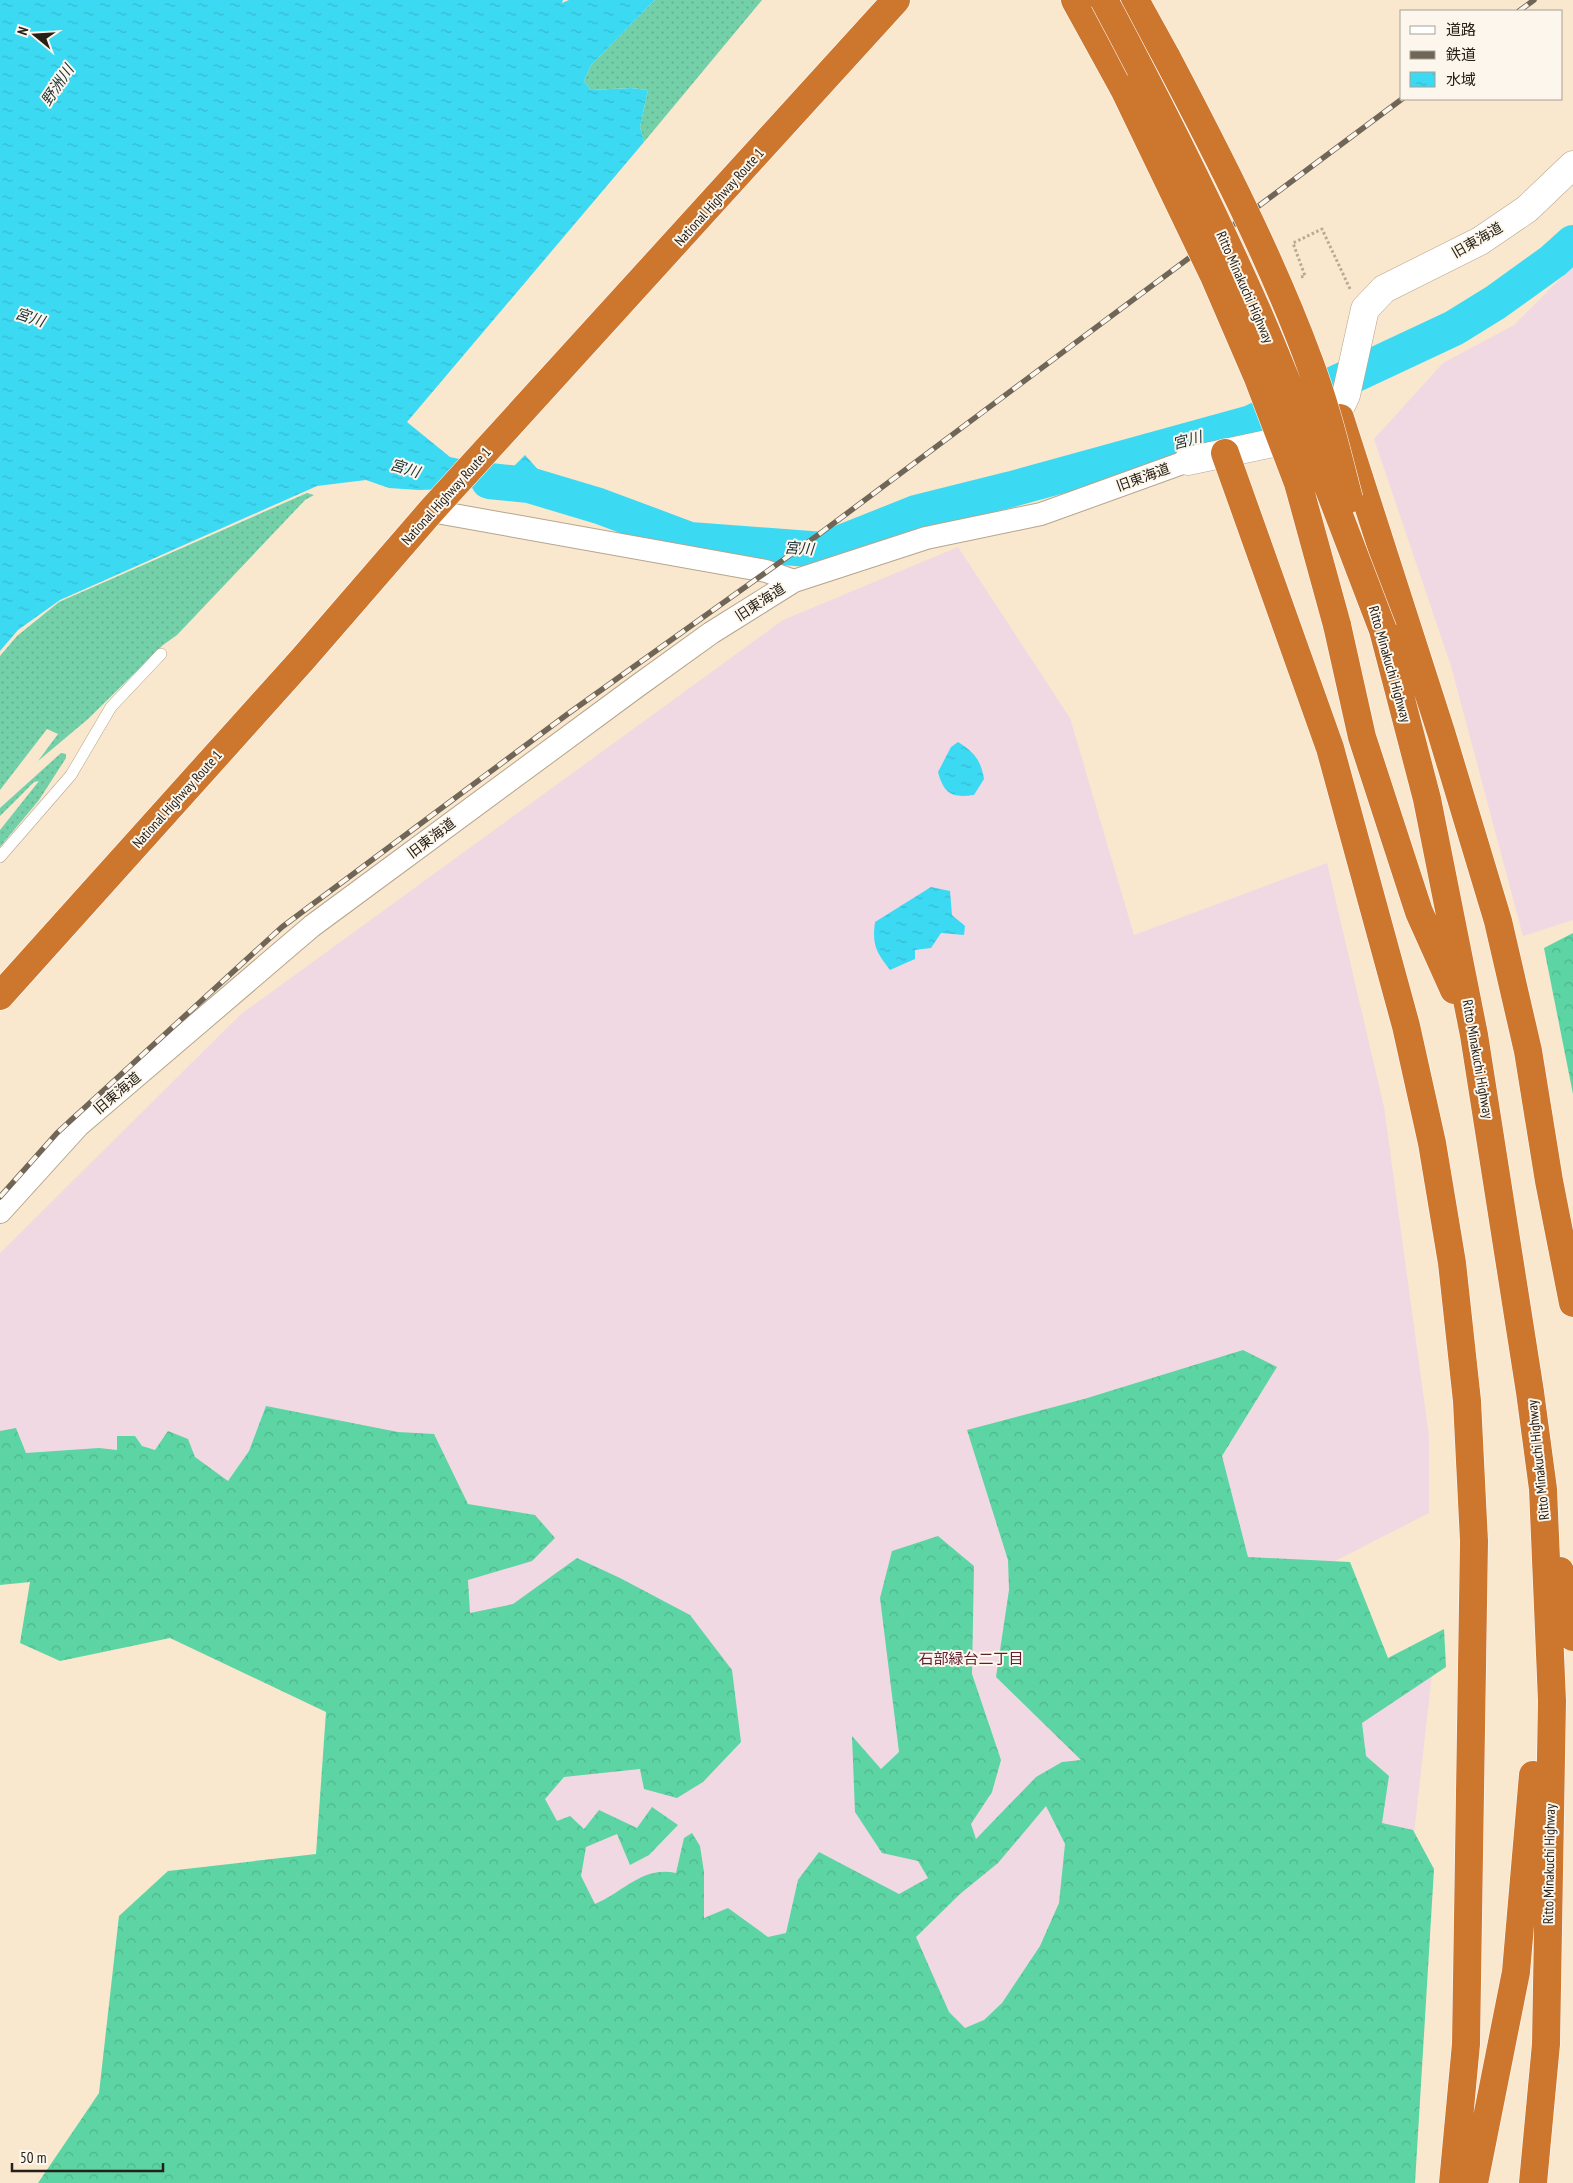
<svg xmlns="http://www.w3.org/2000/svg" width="1573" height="2183" font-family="'PT Sans Narrow','Noto Sans JP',sans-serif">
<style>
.industrial{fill:#f1d9e3}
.grass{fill:url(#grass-dots)}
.forest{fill:url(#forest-crowns);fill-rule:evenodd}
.water{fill:url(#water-ripples)}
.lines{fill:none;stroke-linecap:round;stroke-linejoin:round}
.river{stroke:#3cd9f3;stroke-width:36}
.lane-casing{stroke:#b6a58d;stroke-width:12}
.street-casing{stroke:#b6a58d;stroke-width:24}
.secondary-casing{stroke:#b6a58d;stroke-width:29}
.highway-casing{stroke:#fff;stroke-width:29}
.path{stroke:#b9aa96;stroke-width:3;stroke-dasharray:2.5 2.5;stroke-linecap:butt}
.lane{stroke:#fff;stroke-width:11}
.street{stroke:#fff;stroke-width:22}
.secondary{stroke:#fff;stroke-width:28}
.highway{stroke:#cd762e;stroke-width:28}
.rail-casing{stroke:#706657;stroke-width:5.5}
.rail{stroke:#fdf6ec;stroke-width:4;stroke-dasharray:11;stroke-linecap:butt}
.highway-bridge-casing{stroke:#fff;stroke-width:29;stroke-linecap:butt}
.highway-bridge{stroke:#cd762e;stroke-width:28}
.labels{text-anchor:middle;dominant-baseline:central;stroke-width:4;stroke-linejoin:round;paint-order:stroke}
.street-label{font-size:14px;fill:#262016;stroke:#fdf6ec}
.water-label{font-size:15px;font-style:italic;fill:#193237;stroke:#fdf6ec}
.neighbourhood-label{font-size:15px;fill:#611d32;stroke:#fdf6ec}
</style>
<defs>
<pattern id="grass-dots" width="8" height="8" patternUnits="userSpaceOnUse" patternTransform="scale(1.25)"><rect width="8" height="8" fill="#73d0a8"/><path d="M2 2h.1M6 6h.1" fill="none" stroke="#63b290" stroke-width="1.8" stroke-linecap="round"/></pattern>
<pattern id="forest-crowns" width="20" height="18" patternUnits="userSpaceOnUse" patternTransform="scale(1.25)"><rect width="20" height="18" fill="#5cd4a4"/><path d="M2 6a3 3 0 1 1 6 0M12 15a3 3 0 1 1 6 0" fill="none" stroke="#50b68c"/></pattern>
<pattern id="water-ripples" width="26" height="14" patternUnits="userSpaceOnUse" patternTransform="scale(1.25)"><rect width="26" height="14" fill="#3cd9f3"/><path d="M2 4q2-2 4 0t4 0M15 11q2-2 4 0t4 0" fill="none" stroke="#35bad0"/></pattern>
</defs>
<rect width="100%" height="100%" fill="#f9e7ce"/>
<path class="industrial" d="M 1573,266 L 1573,920 L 1523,936 L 1451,666 L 1374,439 L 1443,363 L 1514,325 Z
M 958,547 L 1070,718 L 1134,935 L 1327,863 L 1384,1107 L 1429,1436 L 1429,1513 L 1296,1581 L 1360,1684 L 1434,1656 L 1406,1905 L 711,2183 L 346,1559 L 0,1506 L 0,1253 L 240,1015 L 783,620 Z"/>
<path class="grass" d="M 655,0 L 762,0 L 644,142 L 640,127 L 648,90 L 631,88 L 591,90 L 584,81 L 591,65 Z
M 307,493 L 314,495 L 305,500 L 177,635 L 163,645 L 88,719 L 38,761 L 58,734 L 47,729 L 0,790 L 0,656 L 17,636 L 59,602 Z
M 61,753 L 66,754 L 66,758 L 39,800 L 0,847 L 0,830 L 39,781 L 34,782 L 0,816 L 0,808 Z"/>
<path class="forest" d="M 1573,933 L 1573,1094 L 1544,948 Z
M 1243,1350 L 1277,1367 L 1222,1456 L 1248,1557 L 1350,1562 L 1388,1658 L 1444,1629 L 1446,1667 L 1362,1723 L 1366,1756 L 1389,1776 L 1382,1823 L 1413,1830 L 1434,1869 L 1415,2183 L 38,2183 L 99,2093 L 119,1916 L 168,1871 L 316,1854 L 326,1712 L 170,1638 L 60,1661 L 20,1643 L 30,1582 L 0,1585 L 0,1431 L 16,1428 L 26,1453 L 99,1448 L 117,1450 L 117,1436 L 135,1436 L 142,1446 L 155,1450 L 168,1431 L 188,1439 L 195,1457 L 228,1481 L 249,1451 L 266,1406 L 398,1432 L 434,1434 L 468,1504 L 535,1515 L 555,1538 L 532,1561 L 468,1580 L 470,1613 L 513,1604 L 577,1558 L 620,1578 L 690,1615 L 732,1670 L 741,1742 L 703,1782 L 677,1798 L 644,1789 L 640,1769 L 564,1777 L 545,1799 L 557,1821 L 570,1816 L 584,1829 L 599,1810 L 637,1828 L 652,1807 L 678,1825 L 649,1855 L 630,1865 L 617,1834 L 586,1847 L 581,1876 L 595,1904 C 624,1892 642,1866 676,1873 L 684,1838 L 692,1833 L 700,1846 L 704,1872 L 704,1918 L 728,1908 L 768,1937 L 786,1933 L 798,1880 L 819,1852 L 899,1894 L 928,1878 L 918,1861 L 882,1853 L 855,1812 L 852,1736 L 881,1769 L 899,1752 L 880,1598 L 892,1551 L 938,1536 L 974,1566 L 972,1674 L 1001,1760 L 992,1792 L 971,1824 L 976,1839 L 1036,1777 L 1062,1762 L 1081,1760 L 996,1677 L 1009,1590 L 1008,1560 L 967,1430 L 1084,1399 ZM 1046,1806 L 1065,1844 L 1059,1903 L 1040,1946 L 1002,2003 L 984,2020 L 965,2028 L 949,2012 L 916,1937 L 960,1894 L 998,1863 Z"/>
<path class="water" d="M 0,0 L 563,0 L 562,3 L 569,0 L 655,0 L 591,65 L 584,81 L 591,90 L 631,88 L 648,90 L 640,127 L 644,142 L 407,422 L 450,457 L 510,470 L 525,455 L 542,474 L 535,495 L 477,488 L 419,490 L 389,488 L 366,480 L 317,486 L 60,600 L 18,630 L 0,651 Z
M 958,742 C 974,752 981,760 984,779 L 974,795 C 952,798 944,794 938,772 L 951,747 Z
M 931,887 L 950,891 L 952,915 L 965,926 L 964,935 L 941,933 L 931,948 L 915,950 L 915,959 L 890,970 C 876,952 872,945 875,922 Z"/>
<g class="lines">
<path class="river" d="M 489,481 L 529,485 L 599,506 L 690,540 L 823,550 L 916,513 L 1012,489 L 1251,423 L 1454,328 L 1496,302 L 1553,261 L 1573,243"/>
<defs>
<path id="lane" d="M 0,857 L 71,775 L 111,707 L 161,654"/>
<path id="street" d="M 431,511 L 766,571 L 794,581
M 0,1212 L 78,1126 L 312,926 L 636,687 L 711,633 L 794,581 L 926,538 L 1041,514 L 1188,461"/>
<path id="secondary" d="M 1188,461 L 1315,434 L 1338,412 L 1346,395 L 1365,309 L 1384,289 L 1480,241 L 1527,209 L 1573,165"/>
<path id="highway" d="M 1075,0 L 1124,89
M 1135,0 L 1167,58
M 1340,418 L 1441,732 L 1498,921 L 1528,1051 L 1549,1181 L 1573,1303
M 1225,453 L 1330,748 L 1406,1026 L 1432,1143 L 1452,1263 L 1467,1401 L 1474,1541 L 1466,2044 L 1453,2183
M 1337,625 L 1362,737 L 1419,912 L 1454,990
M 1383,630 L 1427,799 L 1474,1035 L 1530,1392 L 1543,1489 L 1552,1701 L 1546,2044 L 1533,2183
M 0,996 L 302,660 L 431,511 L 896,0
M 1560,1571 L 1573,1637
M 1474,2183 L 1516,1972 L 1533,1775"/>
</defs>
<use href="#lane" class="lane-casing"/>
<use href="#street" class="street-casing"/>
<use href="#secondary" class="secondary-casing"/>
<use href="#highway" class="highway-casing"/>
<path class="path" d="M 1301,277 L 1305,276 L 1293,243 L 1322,229 L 1351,291"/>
<use href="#lane" class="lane"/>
<use href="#street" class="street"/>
<use href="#secondary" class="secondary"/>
<use href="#highway" class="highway"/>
<defs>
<path id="rail" d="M 1519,11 L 1534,0
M 0,1197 L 57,1133 L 282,927 L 569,713 L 818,535 L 1402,99"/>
</defs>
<use href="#rail" class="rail-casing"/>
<use href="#rail" class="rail"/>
<defs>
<path id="highway-bridge" d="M 1104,0 C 1159,103 1211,206 1258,313 C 1303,417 1342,524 1383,630
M 1167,58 C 1218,155 1271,258 1309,361 C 1326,406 1337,453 1349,499
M 1124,89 L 1214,276 L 1258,378 L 1298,483 L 1337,625"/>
</defs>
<use href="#highway-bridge" class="highway-bridge-casing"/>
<use href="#highway-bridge" class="highway-bridge"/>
</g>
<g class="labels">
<g class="street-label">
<text transform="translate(719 197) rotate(-48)">National Highway Route 1</text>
<text transform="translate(1477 240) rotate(-30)">旧東海道</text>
<text transform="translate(1245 287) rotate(66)">Ritto Minakuchi Highway</text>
<text transform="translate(1143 477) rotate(-20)">旧東海道</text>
<text transform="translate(446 496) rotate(-48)">National Highway Route 1</text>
<text transform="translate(760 602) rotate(-33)">旧東海道</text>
<text transform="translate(1390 664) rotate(74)">Ritto Minakuchi Highway</text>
<text transform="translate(177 799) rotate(-48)">National Highway Route 1</text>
<text transform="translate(431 838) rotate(-37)">旧東海道</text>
<text transform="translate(1478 1059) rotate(80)">Ritto Minakuchi Highway</text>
<text transform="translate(117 1093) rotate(-40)">旧東海道</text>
<text transform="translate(1538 1460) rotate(-96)">Ritto Minakuchi Highway</text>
<text transform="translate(1549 1864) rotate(-89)">Ritto Minakuchi Highway</text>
</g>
<g class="water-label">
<text transform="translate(57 85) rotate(-56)">野洲川</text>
<text transform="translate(30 317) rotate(18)">宮川</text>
<text transform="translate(1187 440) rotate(-15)">宮川</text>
<text transform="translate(405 468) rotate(17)">宮川</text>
<text transform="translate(799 548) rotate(4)">宮川</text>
</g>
<g class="neighbourhood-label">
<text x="971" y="1658">石部緑台二丁目</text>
</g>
</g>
<rect x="1400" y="10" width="162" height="90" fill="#fdf6ec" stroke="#a7a096"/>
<rect x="1410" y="26" width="25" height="8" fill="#ffffff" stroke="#a7a096"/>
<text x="1446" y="35" font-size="15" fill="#262016">道路</text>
<rect x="1410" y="51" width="25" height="8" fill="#706657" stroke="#a7a096"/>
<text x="1446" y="60" font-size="15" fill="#262016">鉄道</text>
<rect x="1410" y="72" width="25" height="15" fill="url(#water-ripples)" stroke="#a7a096"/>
<text x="1446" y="85" font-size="15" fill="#262016">水域</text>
<g transform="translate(35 35) rotate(288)" stroke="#fdf6ec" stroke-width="4" paint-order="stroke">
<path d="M0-4L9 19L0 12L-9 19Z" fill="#262016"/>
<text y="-8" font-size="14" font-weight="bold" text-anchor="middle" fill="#262016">N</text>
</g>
<path d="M12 2163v8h151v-8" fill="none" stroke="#262016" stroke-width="2.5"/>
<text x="20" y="2163" font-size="15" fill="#262016" stroke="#fdf6ec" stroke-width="4" paint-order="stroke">50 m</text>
</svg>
